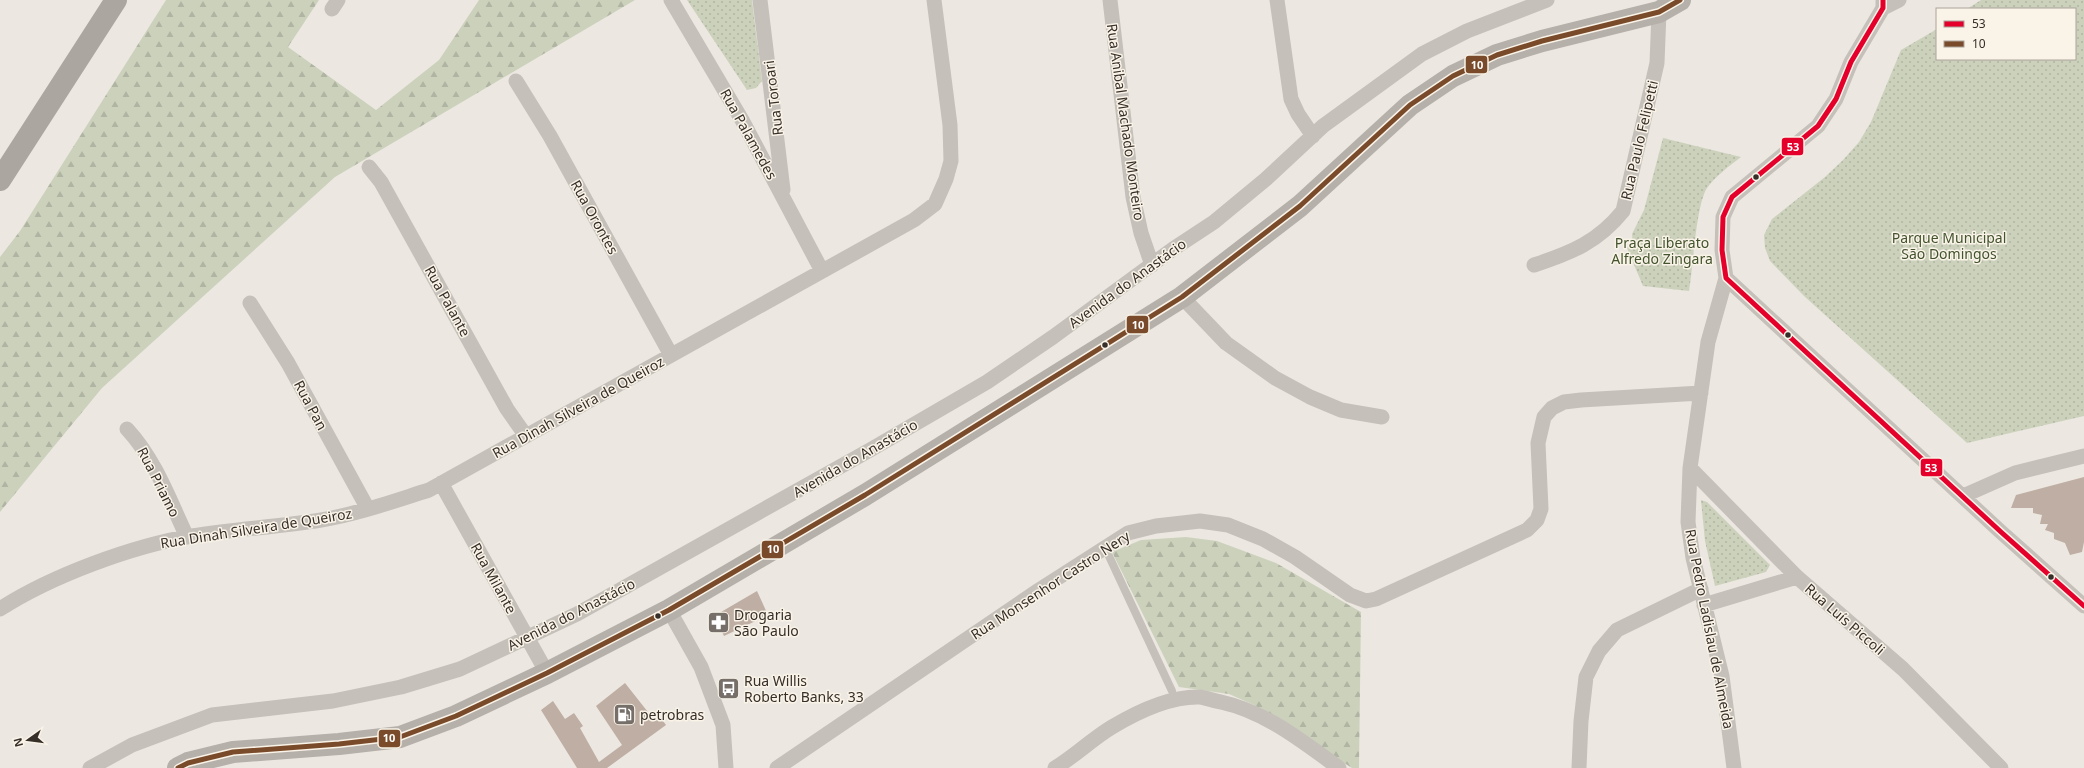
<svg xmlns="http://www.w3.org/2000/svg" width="2084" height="768" font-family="'Noto Sans',sans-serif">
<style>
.forest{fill:url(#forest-firs)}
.park{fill:url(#park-dots)}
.building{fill:#bfaea3}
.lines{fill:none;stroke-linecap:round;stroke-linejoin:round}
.service{stroke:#c5c0ba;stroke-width:8}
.minor{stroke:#c5c0ba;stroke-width:15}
.secondary{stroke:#b6b0aa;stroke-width:22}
.motorway{stroke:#aba7a0;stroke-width:22}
.bus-1-casing{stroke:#f9f3e8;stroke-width:8}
.bus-2-casing{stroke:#f9f3e8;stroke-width:8}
.bus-1{stroke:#e4002b;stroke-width:5}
.bus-2{stroke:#7a4b2a;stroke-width:5}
.bus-dot{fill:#362e28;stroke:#f9f3e8;stroke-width:1.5}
.labels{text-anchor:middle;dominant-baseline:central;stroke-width:3;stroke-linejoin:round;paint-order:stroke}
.street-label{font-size:14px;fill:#362e28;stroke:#f9f3e8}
.park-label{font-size:14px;fill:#42532d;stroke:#f9f3e8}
.poi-label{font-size:14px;fill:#362e28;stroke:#f9f3e8;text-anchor:start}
.line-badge{stroke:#f9f3e8;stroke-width:1.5}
.badge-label{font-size:11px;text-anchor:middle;font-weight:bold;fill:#fff}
</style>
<defs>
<pattern id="forest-firs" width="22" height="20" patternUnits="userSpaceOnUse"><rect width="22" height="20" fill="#ccd1bc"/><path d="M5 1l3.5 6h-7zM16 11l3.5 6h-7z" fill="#b0b4a2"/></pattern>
<pattern id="park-dots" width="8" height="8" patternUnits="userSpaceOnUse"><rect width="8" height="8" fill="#ccd1bc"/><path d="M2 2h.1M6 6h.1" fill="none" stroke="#b0b4a2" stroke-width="1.8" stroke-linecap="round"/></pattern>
</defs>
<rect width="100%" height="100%" fill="#ece8e1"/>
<path class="forest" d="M 166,0 L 319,0 L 288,47 L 376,110 L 439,60 L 479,0 L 635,0 L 335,177 L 102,388 L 0,512 L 0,257 L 20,231 Z
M 1186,537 L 1217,541 L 1276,563 L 1361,612 L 1359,768 L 1352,768 L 1254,705 L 1229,694 L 1179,687 L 1112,552 L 1141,540 Z"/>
<path class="park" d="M 687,0 L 752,0 L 762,81 L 756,88 L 747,90 Z
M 1981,0 L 2084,0 L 2084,416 L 1967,443 L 1804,296 L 1770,261 L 1765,248 L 1764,235 L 1772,219 L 1825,177 L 1843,160 L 1859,142 L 1871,122 L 1901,50 L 1937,29 L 1937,59 L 2075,59 L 2075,9 L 1967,9 Z
M 1663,138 L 1741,157 C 1729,166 1716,176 1707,188 C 1696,205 1693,268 1689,291 L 1643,286 L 1627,248 C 1631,243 1633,240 1632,234 L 1644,210 Z
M 1701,500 L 1707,502 L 1770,565 L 1766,572 L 1715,586 L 1705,541 Z"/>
<path class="building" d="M 2084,477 L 2084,542 L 2082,552 L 2070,555 L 2065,543 L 2054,539 L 2054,533 L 2045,530 L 2048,524 L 2040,524 L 2042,515 L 2033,513 L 2033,508 L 2011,508 L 2016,495 Z
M 757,591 L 768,615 L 724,636 L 717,622 L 721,612 Z
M 625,683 L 655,721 L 660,717 L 666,725 L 607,768 L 577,768 L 541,710 L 553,701 L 565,719 L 574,713 L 583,726 L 580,728 L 599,762 L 622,745 L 596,706 Z"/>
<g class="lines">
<path class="service" d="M 1108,554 L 1172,691"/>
<path class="minor" d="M 671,0 L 742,120 L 822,271
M 760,0 L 783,190
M 1110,0 L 1133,197 L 1141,233 L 1152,265
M 1277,0 L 1291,99 L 1298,114 L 1313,136
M 1883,0 L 1883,8 L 1851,62 L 1836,99 L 1818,126 L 1732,197 L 1723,217 L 1722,250 L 1726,278 L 2001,532 L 2084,606
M 1883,8 L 1899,0
M 332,9 L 338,0
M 516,81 L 550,136 L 671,355
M 369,167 L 381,182 L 507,409 L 526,436
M 1534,265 C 1571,253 1598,242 1623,211 L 1657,63 L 1659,12
M 1726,278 L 1708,342 L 1690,468 L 1688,522 L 1693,558 L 1722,676 L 1734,768
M 1182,297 L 1226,343 L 1275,378 L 1310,397 L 1341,410 L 1382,417
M 250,303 L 288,363 L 368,509
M 127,429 C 155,459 170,501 187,537
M 1690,468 L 1797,577 L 1903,669 L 2001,768
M 441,483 L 547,673
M 1963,496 L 2015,473 L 2084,456
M 1704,605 L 1797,577
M 0,609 C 51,576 132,546 192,536 C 235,529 278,527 321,520 C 358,514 394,501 429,490 L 914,220 L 935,204 L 946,179 L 951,161 L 950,125 L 934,0
M 669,610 L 701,667 L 723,725 L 726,768
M 90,768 L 132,745 L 212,715 L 333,701 L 401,687 L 460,669 L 577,614 L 870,450 L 987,382 L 1053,337 L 1173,249 L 1214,222 L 1266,179 L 1323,126 L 1422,54 L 1467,31 L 1547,0
M 777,768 L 1039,590 L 1128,533 L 1156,526 L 1200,521 L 1228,525 L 1263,539 L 1295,557 L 1350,595 L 1366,601 L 1376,599 L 1527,530 L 1537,520 L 1541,509 L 1538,443 L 1544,417 L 1552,408 L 1564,402 L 1581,400 L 1701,393
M 1055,768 C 1075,756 1092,739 1112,727 C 1137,712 1169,696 1200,697 C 1207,698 1214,701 1221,702 C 1266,712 1302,741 1339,768
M 1579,768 L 1581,721 L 1586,677 L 1599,651 L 1617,630 L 1701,589"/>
<path class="secondary" d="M 178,768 L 188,763 L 233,752 L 339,744 L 400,737 L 456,716 L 547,673 L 669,610 L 865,495 L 1182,297 L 1300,206 L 1410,105 L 1453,76 L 1497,55 L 1542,41 L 1659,12 L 1680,0"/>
<path class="motorway" d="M 0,180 L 116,0"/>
<defs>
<path id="bus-1" d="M 1883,0 L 1883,8 L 1851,62 L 1836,99 L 1818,126 L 1732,197 L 1723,217 L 1722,250 L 1726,278 L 2001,532 L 2084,606"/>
<path id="bus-2" d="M 178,768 L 188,763 L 233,752 L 339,744 L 400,737 L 456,716 L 547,673 L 669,610 L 865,495 L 1182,297 L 1300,206 L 1410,105 L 1453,76 L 1497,55 L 1542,41 L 1659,12 L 1680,0"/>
</defs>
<use href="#bus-1" class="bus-1-casing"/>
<use href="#bus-2" class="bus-2-casing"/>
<use href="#bus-1" class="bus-1"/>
<use href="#bus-2" class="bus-2"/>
</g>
<defs>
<symbol id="pharmacy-square" viewBox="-11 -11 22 22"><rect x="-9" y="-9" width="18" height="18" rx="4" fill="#766f69" stroke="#f9f3e8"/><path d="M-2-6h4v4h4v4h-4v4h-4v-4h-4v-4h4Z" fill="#fff"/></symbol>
<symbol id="bus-square" viewBox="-11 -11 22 22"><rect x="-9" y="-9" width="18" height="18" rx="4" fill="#766f69" stroke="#f9f3e8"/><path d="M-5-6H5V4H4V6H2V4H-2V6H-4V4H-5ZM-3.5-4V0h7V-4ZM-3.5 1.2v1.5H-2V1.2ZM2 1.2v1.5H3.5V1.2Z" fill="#fff"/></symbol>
<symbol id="fuel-square" viewBox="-11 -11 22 22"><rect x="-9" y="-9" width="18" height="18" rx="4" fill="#766f69" stroke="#f9f3e8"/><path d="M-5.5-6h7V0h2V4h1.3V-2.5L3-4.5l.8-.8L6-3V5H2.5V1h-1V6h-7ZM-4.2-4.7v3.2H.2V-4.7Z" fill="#fff"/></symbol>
</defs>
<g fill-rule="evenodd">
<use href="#pharmacy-square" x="706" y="610" width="25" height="25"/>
<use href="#bus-square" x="716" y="676" width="25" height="25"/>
<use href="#fuel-square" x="612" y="702" width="25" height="25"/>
</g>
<g class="bus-dot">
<circle cx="1756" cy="177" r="3.5"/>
<circle cx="1788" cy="335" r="3.5"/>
<circle cx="1105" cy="345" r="3.5"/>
<circle cx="2051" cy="577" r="3.5"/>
<circle cx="658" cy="616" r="3.5"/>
</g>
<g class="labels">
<g class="street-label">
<text transform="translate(773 98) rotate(-97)">Rua Toroari</text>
<text transform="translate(1126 122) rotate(82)">Rua Anibal Machado Monteiro</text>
<text transform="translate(749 134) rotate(61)">Rua Palamedes</text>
<text transform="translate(1639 140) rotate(-77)">Rua Paulo Felipetti</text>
<text transform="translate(595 217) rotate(61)">Rua Orontes</text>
<text transform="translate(1127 283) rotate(-36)">Avenida do Anastácio</text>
<text transform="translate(448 301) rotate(61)">Rua Palante</text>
<text transform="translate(311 405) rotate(62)">Rua Pan</text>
<text transform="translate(578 407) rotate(-29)">Rua Dinah Silveira de Queiroz</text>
<text transform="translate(855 458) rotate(-30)">Avenida do Anastácio</text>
<text transform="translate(159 482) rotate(63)">Rua Priamo</text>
<text transform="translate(256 528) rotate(-9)">Rua Dinah Silveira de Queiroz</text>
<text transform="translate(494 578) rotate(61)">Rua Milante</text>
<text transform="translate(1050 585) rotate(-33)">Rua Monsenhor Castro Nery</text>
<text transform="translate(571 614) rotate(-27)">Avenida do Anastácio</text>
<text transform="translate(1845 619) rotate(41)">Rua Luís Piccoli</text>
<text transform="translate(1710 629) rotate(79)">Rua Pedro Ladislau de Almeida</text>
</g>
<g class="park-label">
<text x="1949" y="237">Parque Municipal<tspan x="1949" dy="16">São Domingos</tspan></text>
<text x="1662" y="242">Praça Liberato<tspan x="1662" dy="16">Alfredo Zingara</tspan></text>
</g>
<g class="poi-label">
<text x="734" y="614">Drogaria<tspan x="734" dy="16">São Paulo</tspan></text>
<text x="744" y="680">Rua Willis<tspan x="744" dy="16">Roberto Banks, 33</tspan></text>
<text x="640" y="714">petrobras</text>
</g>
</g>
<g class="line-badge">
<rect x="1465" y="55" width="23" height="19" rx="4" fill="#7a4b2a"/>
<rect x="1781" y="137" width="23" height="19" rx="4" fill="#e4002b"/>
<rect x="1126" y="315" width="23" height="19" rx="4" fill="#7a4b2a"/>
<rect x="1920" y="458" width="23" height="19" rx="4" fill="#e4002b"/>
<rect x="761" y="540" width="23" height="19" rx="4" fill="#7a4b2a"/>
<rect x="378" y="729" width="23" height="19" rx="4" fill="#7a4b2a"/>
</g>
<g class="badge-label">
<text x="1477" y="69">10</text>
<text x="1793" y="151">53</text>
<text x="1138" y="329">10</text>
<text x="1931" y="472">53</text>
<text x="773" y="553">10</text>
<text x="389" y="742">10</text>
</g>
<rect x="1936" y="8" width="140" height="52" fill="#f9f3e8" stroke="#aba49b"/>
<rect x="1944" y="21" width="20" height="6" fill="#e4002b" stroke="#aba49b"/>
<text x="1972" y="28" font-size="12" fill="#362e28">53</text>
<rect x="1944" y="41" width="20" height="6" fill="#7a4b2a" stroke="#aba49b"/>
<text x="1972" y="48" font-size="12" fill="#362e28">10</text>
<g transform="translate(28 740) rotate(256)" stroke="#f9f3e8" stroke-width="3" paint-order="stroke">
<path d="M0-3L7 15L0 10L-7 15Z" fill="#362e28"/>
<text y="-6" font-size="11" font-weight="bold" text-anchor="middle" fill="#362e28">N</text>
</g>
</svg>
